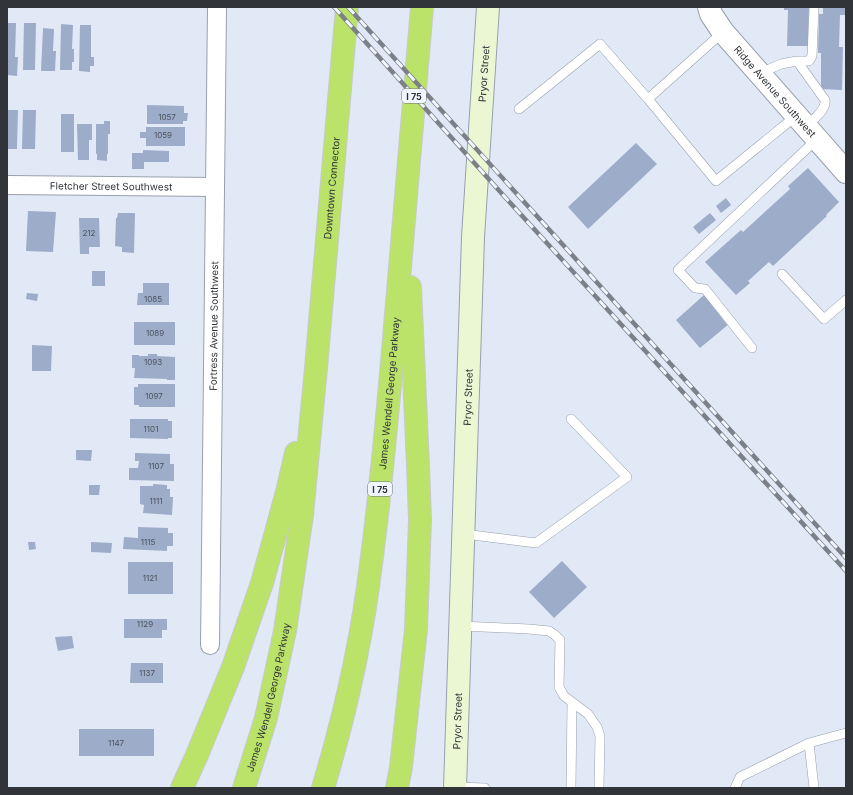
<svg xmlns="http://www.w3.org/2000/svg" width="853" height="795" font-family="Inter,sans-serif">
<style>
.building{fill:#9dacc8}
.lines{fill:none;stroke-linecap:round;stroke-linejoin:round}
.service-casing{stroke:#98a0ac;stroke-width:10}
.minor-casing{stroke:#98a0ac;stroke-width:20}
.tertiary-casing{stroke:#98a0ac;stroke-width:24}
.secondary-casing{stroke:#98a0ac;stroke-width:24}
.motorway-casing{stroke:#c9cacc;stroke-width:24}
.service{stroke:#fff;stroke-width:9}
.minor{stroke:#fff;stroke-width:18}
.tertiary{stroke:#fff;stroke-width:22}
.secondary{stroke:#ebf7d2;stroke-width:22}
.motorway{stroke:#bbe36a;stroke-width:22}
.rail-casing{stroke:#7b8089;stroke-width:4.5}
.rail{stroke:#f1f6fe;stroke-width:3;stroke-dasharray:9;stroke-linecap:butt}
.labels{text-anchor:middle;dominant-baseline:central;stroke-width:3;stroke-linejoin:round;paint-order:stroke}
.number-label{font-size:8px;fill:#4c525d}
.shield{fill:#f1f6fe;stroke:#6b6e74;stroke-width:1}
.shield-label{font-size:9px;font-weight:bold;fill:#313439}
.street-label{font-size:10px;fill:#313439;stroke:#f1f6fe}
</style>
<rect width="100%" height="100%" fill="#e1e9f7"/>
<path class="building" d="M 784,7 L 809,7 L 808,46 L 787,46 L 788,10 L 784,10 Z
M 823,7 L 845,7 L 845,15 L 840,15 L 839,47 L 843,47 L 842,90 L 821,89 L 821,53 L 818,53 L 819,14 L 823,14 Z
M 7,23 L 16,23 L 15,57 L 18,57 L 17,76 L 7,75 Z
M 24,23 L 36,23 L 35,70 L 23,70 Z
M 61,24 L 73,25 L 72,49 L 74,49 L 74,62 L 72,62 L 72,70 L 60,70 Z
M 80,25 L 91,25 L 91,57 L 94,57 L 94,66 L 90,66 L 90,72 L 79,71 Z
M 43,28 L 54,29 L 53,51 L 56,51 L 55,71 L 41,71 Z
M 147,105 L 184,106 L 184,113 L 188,113 L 187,121 L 183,121 L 183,124 L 147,124 Z
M 7,110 L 18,110 L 17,149 L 7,149 Z
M 23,110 L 36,110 L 35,149 L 22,149 Z
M 61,114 L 74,114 L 74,152 L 61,152 Z
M 104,121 L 110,121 L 110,134 L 108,134 L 108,154 L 107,154 L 107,161 L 97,160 L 97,154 L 96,154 L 96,124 L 104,124 Z
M 77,124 L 92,124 L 92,140 L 89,140 L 89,160 L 78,160 Z
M 146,127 L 185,127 L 185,146 L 146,146 L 146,138 L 140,138 L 140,132 L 146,132 Z
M 636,143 L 657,164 L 588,229 L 568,207 Z
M 143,150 L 169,151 L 169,162 L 144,162 L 144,169 L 132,169 L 132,153 L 143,153 Z
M 808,168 L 839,202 L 826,215 L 827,216 L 773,266 L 769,262 L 748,281 L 750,283 L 736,295 L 705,262 L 741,230 L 743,232 L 790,189 L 788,186 Z
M 726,198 L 731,205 L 721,213 L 716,206 Z
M 28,211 L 56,212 L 53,252 L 26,251 Z
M 118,213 L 135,213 L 134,253 L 122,252 L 122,247 L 115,246 L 116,218 L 117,218 Z
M 710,213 L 716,220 L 699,234 L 693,227 Z
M 79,218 L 99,218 L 100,247 L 89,247 L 89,254 L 80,254 Z
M 92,271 L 105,271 L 105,286 L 92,286 Z
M 143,283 L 169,283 L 169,305 L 137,305 L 138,293 L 143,293 Z
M 27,293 L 38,294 L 37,301 L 26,299 Z
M 704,295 L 729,324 L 700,348 L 676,320 Z
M 134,322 L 175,322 L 175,345 L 134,345 Z
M 32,345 L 52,346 L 51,371 L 32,371 Z
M 148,354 L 157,354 L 157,356 L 175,357 L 175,380 L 167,380 L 167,379 L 134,378 L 135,368 L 132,368 L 132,355 L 139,355 L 139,356 L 148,356 Z
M 138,384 L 175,384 L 175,407 L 139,407 L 139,405 L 134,405 L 134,387 L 138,387 Z
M 130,419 L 168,419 L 168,421 L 172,421 L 172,438 L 168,438 L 168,439 L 130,438 Z
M 76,450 L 92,450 L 91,461 L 76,460 Z
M 135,453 L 170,454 L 170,464 L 174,464 L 174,481 L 129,480 L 129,468 L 138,468 L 139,461 L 135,461 Z
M 153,484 L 167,485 L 167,489 L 170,489 L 170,497 L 173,497 L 172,515 L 143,513 L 144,505 L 140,504 L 140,486 L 153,486 Z
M 89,485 L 100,485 L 99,495 L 89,495 Z
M 138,527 L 168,528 L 168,533 L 173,533 L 173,546 L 167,546 L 167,551 L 123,549 L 124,537 L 138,538 Z
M 28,542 L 35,542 L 36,549 L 29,550 Z
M 91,542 L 112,543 L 111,553 L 91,552 Z
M 562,561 L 587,587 L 554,618 L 529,592 Z
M 128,562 L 173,562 L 173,594 L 128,594 Z
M 124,619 L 167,619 L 167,630 L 162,630 L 162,638 L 124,638 Z
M 72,636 L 74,648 L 58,651 L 55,637 Z
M 131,663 L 163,663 L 163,683 L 130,683 Z
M 79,729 L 154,729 L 154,756 L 79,756 Z"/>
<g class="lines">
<defs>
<path id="service" d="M 723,32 L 648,99 L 716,181 L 796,116
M 797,61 L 825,100 C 827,110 812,120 806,127
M 760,73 L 781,64 L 797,61 L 809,61 L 812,56 L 814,7
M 519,109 L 600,44 L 648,99
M 782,274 L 824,319 L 846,300
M 752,348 L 705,289 L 695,288 L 678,270 L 817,139
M 464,534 L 536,543 L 627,477 L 571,419
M 461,626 L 529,629 L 549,631 L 555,635 L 560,640 L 559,687 L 564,696 L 588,714 L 597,727 L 600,736 L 599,788
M 809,743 L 814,788
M 456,787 L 485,788
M 571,788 L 572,702
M 735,788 L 740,777 L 809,743 L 846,733"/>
<g id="minor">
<path id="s1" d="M 7,185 L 215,187"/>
<path id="s2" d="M 210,645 L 217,7"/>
</g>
<g id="tertiary">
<path id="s3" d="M 709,7 L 711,14 L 723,32 L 846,172"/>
</g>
<g id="secondary">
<path id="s4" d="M 455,788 L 473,237 L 488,7"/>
</g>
<g id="motorway">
<path d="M 182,788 L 197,755 L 233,667 L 262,583 L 287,492 L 296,453"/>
<path id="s5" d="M 244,788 L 266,718 L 285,631 L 302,515 L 316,368 L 347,7"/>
<path id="s6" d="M 323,788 C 345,715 362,639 371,564 C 380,497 386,430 392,362 C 402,244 412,126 422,7"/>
<path d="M 397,788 L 401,767 L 416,629 L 420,520 L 418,465 L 410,287"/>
</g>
</defs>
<use href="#service" class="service-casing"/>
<use href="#minor" class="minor-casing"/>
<use href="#tertiary" class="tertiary-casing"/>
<use href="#secondary" class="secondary-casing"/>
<use href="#motorway" class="motorway-casing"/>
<use href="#service" class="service"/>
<use href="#minor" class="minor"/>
<use href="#tertiary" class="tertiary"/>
<use href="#secondary" class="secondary"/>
<use href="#motorway" class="motorway"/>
<defs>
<path id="rail" d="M 334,7 L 504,196 L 846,571
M 348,7 L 846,558"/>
</defs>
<use href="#rail" class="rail-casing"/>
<use href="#rail" class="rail"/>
</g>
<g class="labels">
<g class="number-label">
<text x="167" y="117">1057</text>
<text x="163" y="135">1059</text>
<text x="89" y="233">212</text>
<text x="153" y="299">1085</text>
<text x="155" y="333">1089</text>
<text x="153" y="362">1093</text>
<text x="154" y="396">1097</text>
<text x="151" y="429">1101</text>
<text x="156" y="466">1107</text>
<text x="156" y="501">1111</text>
<text x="148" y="542">1115</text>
<text x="150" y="578">1121</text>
<text x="145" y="624">1129</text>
<text x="147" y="673">1137</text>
<text x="116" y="743">1147</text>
</g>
<g class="shield">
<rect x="402" y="89" width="24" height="14" rx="3"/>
<rect x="368" y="482" width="24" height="14" rx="3"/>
</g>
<g class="shield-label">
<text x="414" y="96">I 75</text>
<text x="380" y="489">I 75</text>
</g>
<g class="street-label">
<text stroke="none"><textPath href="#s4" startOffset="715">Pryor Street</textPath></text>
<text stroke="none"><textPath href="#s3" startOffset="108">Ridge Avenue Southwest</textPath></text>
<text stroke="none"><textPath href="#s1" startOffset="104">Fletcher Street Southwest</textPath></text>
<text stroke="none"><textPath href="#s5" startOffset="608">Downtown Connector</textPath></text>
<text stroke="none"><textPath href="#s2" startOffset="319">Fortress Avenue Southwest</textPath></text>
<text stroke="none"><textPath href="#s6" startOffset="401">James Wendell George Parkway</textPath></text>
<text stroke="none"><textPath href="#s4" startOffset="391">Pryor Street</textPath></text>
<text stroke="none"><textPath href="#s5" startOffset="94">James Wendell George Parkway</textPath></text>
<text stroke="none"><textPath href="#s4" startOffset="67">Pryor Street</textPath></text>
</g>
</g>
<rect width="853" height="795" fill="none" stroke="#313439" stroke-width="16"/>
</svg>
